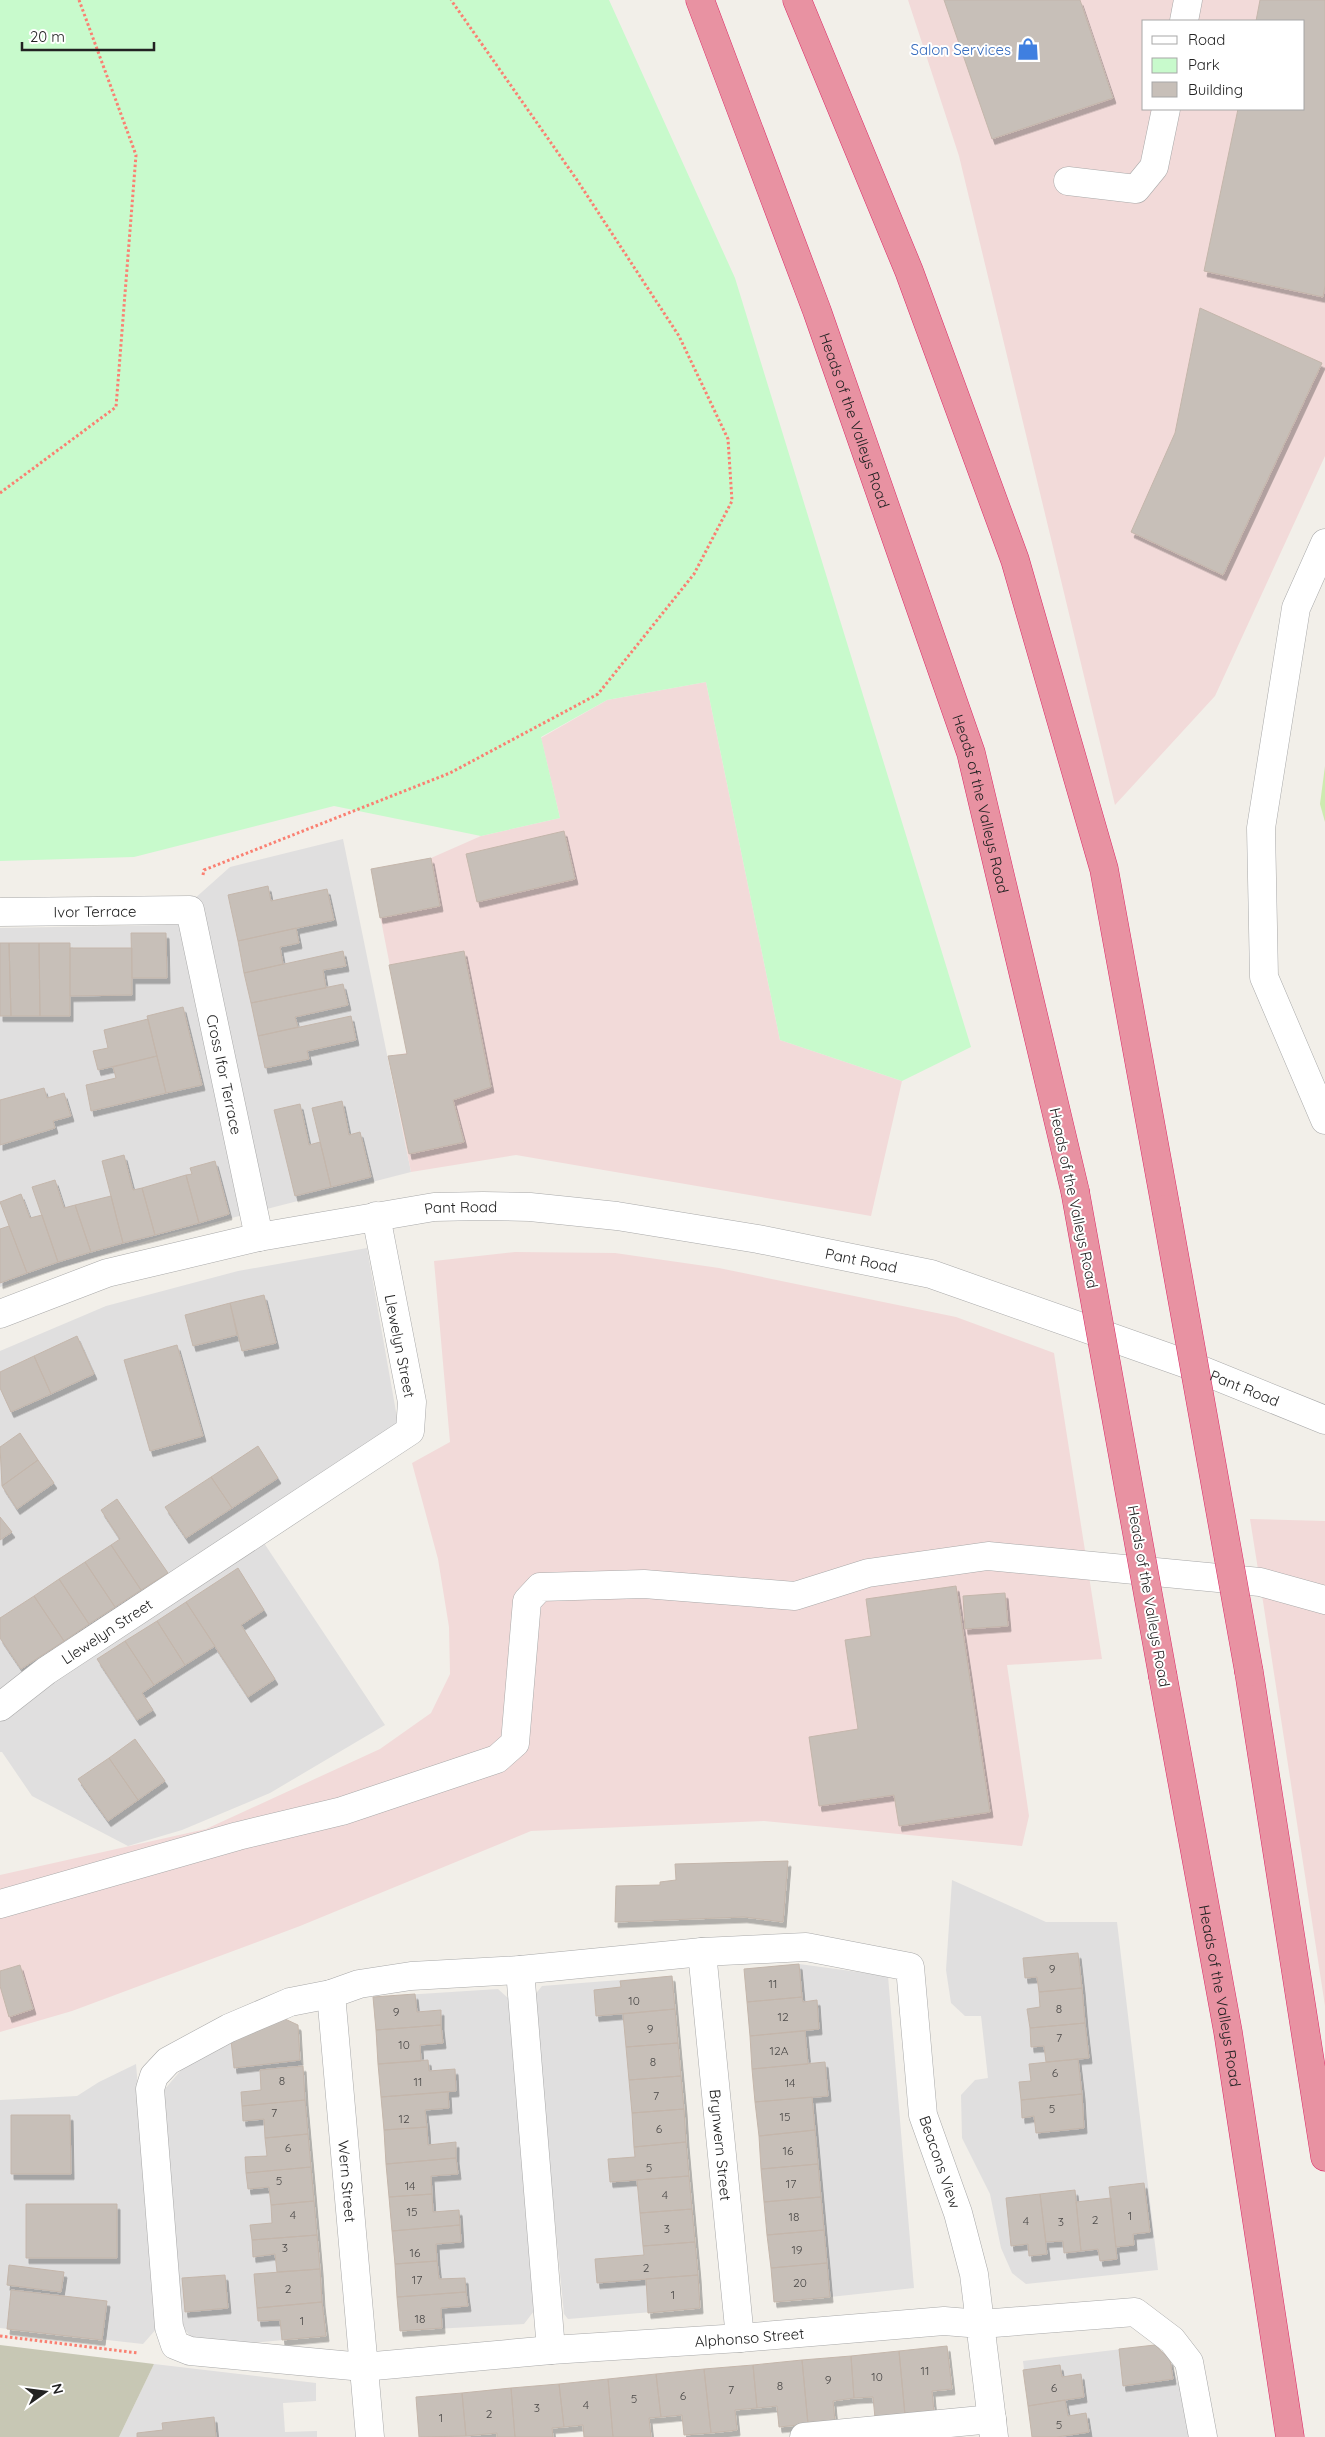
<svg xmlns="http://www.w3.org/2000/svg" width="1325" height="2437" font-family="Quicksand,sans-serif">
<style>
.residential{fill:#e0dfdf}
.commercial{fill:#f2dad9;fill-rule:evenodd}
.construction{fill:#c7c7b4}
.grass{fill:#cdebb0}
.park{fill:#c8facc}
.building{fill:#c7bfb8;stroke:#c4b6ab;filter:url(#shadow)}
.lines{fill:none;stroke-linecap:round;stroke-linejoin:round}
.minor-casing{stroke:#a9a9a9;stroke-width:29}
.highway-casing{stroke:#dc2a67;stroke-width:29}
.path{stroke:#fa8072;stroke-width:3;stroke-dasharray:2.5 2.5;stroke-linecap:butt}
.minor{stroke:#fff;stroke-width:28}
.highway{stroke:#e892a2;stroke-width:28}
.highway-bridge-casing{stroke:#dc2a67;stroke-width:29;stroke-linecap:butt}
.highway-bridge{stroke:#e892a2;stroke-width:28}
.labels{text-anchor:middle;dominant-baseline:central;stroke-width:4;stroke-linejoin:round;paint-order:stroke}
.number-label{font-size:12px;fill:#4b4948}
.shop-label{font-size:15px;fill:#366cbe;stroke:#fff;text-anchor:end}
.street-label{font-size:15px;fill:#222;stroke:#fff}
</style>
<defs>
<filter id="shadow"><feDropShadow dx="3" dy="5.5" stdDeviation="0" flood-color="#0004"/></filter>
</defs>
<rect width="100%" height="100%" fill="#f2efe9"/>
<path class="residential" d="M 343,839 L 411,1172 L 165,1235 L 0,1287 L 0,928 L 165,925 L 230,867 Z
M 367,1248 L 398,1423 L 250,1522 L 385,1725 L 270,1793 L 182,1830 L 128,1846 L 32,1796 L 2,1752 L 0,1752 L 0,1351 L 106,1306 L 238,1271 Z
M 952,1880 L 1046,1922 L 1117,1922 L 1158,2270 L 1026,2284 L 1012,2273 L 1001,2248 L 990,2194 L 962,2138 L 961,2095 L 975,2080 L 988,2078 L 981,2016 L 965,2016 L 951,2003 L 946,1970 Z
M 799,1964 L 888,1976 L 914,2288 L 830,2297 L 771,2268 L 744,1969 Z
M 672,1976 L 700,2308 L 568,2319 L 564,2314 L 533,1997 L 542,1986 Z
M 498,1989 L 509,1999 L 534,2311 L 524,2324 L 400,2331 L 373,1997 Z
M 231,2040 L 300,2060 L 303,2066 L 326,2336 L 229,2345 L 195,2341 L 183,2328 L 164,2090 L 182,2069 Z
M 136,2064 L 158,2327 L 143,2344 L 0,2328 L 0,2100 L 77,2096 L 99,2082 Z
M 1155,2345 L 1170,2360 L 1190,2417 L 1193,2437 L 1032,2437 L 1023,2361 Z
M 154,2364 L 316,2383 L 316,2401 L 283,2403 L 285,2432 L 317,2431 L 317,2437 L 119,2437 Z"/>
<path class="commercial" d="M 908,0 L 1325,0 L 1325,456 L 1215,696 L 1115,805 L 959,156 ZM 1144,21 L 1304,21 L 1304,109 L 1144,109 Z
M 706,682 L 780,1040 L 902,1081 L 871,1216 L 516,1155 L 411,1172 L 388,1056 L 407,1053 L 371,869 L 431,858 L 481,836 L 560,818 L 541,738 L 607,700 Z
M 515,1252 L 615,1253 L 719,1268 L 956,1317 L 1054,1353 L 1102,1659 L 1007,1665 L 1029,1816 L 1022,1846 L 764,1821 L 531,1831 L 300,1926 L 72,2011 L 0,2032 L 0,1875 L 206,1829 L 380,1749 L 431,1713 L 450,1674 L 449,1627 L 438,1559 L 412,1463 L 450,1442 L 434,1261 Z
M 1250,1519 L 1325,1521 L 1325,2006 L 1260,1582 Z"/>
<path class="construction" d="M 0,2345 L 154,2364 L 119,2437 L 0,2437 Z"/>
<path class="grass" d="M 1325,766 L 1325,822 L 1320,804 Z"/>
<path class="park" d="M 0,0 L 609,0 L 735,278 L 971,1047 L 902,1081 L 780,1040 L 706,682 L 607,700 L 541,737 L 560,818 L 481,836 L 334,806 L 134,857 L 0,861 Z"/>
<path class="building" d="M 944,0 L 1080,0 L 1113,98 L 992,139 Z
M 1260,0 L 1325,0 L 1325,286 L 1323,297 L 1204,271 L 1238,109 L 1304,109 L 1304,21 L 1256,21 Z
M 1200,308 L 1322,363 L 1223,575 L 1131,532 L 1175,433 Z
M 564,831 L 575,879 L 477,902 L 466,854 Z
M 431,858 L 440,906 L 380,918 L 371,869 Z
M 268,886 L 271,901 L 327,889 L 334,920 L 238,941 L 228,895 Z
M 296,928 L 299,943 L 280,947 L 283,964 L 244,973 L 238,941 Z
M 131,933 L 166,933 L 167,978 L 132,978 Z
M 0,943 L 9,943 L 11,1016 L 0,1016 Z
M 9,943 L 39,943 L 40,1016 L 11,1016 Z
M 39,943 L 70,943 L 70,1016 L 40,1016 Z
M 70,948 L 132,948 L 132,995 L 70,996 Z
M 343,951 L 346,966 L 323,970 L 326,988 L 251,1003 L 244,973 Z
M 464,951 L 491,1087 L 453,1100 L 464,1142 L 409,1154 L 388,1056 L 407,1054 L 389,965 Z
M 343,984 L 348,1005 L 295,1017 L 298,1027 L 258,1036 L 251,1003 Z
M 183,1007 L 202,1085 L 166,1093 L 147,1016 Z
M 351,1016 L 356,1040 L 307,1051 L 309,1059 L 265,1068 L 258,1036 Z
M 148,1019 L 157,1056 L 98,1070 L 93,1051 L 108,1048 L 104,1030 Z
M 157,1056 L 166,1093 L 91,1111 L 86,1085 L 116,1078 L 113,1067 Z
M 44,1088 L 47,1098 L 64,1093 L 71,1116 L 53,1121 L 55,1128 L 0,1145 L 0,1100 Z
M 342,1101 L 349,1135 L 360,1132 L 371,1177 L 331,1187 L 312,1108 Z
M 300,1104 L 309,1145 L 320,1142 L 331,1187 L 295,1196 L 274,1110 Z
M 124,1155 L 133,1190 L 142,1188 L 155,1235 L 123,1243 L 102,1161 Z
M 215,1161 L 229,1214 L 199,1223 L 186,1175 L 192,1174 L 190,1168 Z
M 186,1175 L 199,1223 L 155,1235 L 142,1188 Z
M 55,1180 L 64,1208 L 75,1205 L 91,1252 L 58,1262 L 32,1187 Z
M 21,1194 L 30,1218 L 42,1215 L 58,1262 L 27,1273 L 0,1202 Z
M 111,1196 L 123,1243 L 91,1252 L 75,1205 Z
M 9,1226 L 27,1273 L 0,1283 L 0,1229 Z
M 264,1295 L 276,1343 L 242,1351 L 230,1303 Z
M 230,1303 L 237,1335 L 193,1346 L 185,1315 Z
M 77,1336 L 94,1374 L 51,1394 L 34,1356 Z
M 177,1345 L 203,1436 L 150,1451 L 124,1360 Z
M 34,1356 L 51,1394 L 11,1412 L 0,1388 L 0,1372 Z
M 20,1433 L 38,1460 L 2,1486 L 0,1447 Z
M 258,1446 L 278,1478 L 232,1508 L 211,1477 Z
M 38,1460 L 54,1483 L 17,1509 L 2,1486 Z
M 211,1477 L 232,1508 L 186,1538 L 165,1507 Z
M 117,1499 L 168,1573 L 141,1590 L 111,1545 L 120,1539 L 101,1510 Z
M 0,1517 L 12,1532 L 0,1540 Z
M 111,1545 L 141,1590 L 115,1607 L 85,1562 Z
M 85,1562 L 115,1607 L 89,1624 L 59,1579 Z
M 238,1568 L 264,1610 L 241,1625 L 275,1679 L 248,1697 L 186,1602 Z
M 59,1579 L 89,1624 L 64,1641 L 34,1596 Z
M 956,1586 L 990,1812 L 899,1826 L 894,1795 L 819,1806 L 809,1737 L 858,1729 L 845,1640 L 871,1636 L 866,1599 Z
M 1005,1593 L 1008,1626 L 965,1629 L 963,1596 Z
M 34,1596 L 64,1641 L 21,1669 L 0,1638 L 0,1618 Z
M 186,1602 L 215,1646 L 185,1665 L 157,1621 Z
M 157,1621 L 185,1665 L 154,1685 L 125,1641 Z
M 125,1641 L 154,1685 L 142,1693 L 153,1710 L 137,1720 L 97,1659 Z
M 135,1739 L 165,1781 L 138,1800 L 109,1758 Z
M 109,1758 L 138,1800 L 108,1821 L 78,1779 Z
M 788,1861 L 783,1922 L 744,1917 L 615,1922 L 616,1886 L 660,1885 L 660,1882 L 676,1880 L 675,1864 Z
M 1078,1953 L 1082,1988 L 1039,1992 L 1037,1977 L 1025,1978 L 1023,1958 Z
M 799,1964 L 802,1997 L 747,2002 L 744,1969 Z
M 20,1965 L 33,2009 L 9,2017 L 0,1986 L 0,1971 Z
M 672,1976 L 675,2009 L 596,2016 L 594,1990 L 621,1987 L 620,1981 Z
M 1082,1988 L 1085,2023 L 1030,2028 L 1027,2009 L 1040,2007 L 1039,1992 Z
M 415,1994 L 417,2012 L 441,2010 L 441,2025 L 376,2030 L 373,1997 Z
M 802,1997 L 803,2002 L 817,2000 L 819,2029 L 750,2036 L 747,2002 Z
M 675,2009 L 678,2043 L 626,2047 L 623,2014 Z
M 285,2019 L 298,2025 L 300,2060 L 234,2068 L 231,2040 Z
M 1085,2023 L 1089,2058 L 1046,2062 L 1044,2046 L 1031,2047 L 1030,2028 Z
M 441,2025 L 443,2043 L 420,2045 L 421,2061 L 378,2064 L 376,2030 Z
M 805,2031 L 808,2064 L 752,2069 L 750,2036 Z
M 678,2043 L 681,2076 L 629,2080 L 626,2047 Z
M 1078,2059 L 1082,2094 L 1021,2100 L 1019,2082 L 1031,2081 L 1029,2064 Z
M 428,2060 L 429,2071 L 455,2069 L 456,2091 L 381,2097 L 378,2064 Z
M 825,2062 L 828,2096 L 755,2102 L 752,2069 Z
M 303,2066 L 305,2100 L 242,2106 L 241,2092 L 261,2090 L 260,2070 Z
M 681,2076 L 684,2109 L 632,2113 L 629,2080 Z
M 448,2092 L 449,2108 L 425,2110 L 427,2127 L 384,2130 L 381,2097 Z
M 1082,2094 L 1084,2128 L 1036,2133 L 1034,2116 L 1022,2118 L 1021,2100 Z
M 812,2097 L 815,2130 L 759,2136 L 755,2102 Z
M 305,2100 L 308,2134 L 265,2138 L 264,2119 L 243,2121 L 242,2106 Z
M 684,2109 L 686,2142 L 634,2147 L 632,2113 Z
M 11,2115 L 70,2115 L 71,2174 L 11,2174 Z
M 427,2127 L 428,2145 L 456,2142 L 456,2158 L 386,2164 L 384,2130 Z
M 815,2130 L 818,2164 L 761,2169 L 759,2136 Z
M 308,2134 L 311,2167 L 246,2173 L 245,2157 L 267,2156 L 265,2138 Z
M 686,2142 L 689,2176 L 610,2182 L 608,2159 L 635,2157 L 634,2147 Z
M 456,2158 L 458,2174 L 431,2176 L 432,2194 L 389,2197 L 386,2164 Z
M 818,2164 L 821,2197 L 764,2202 L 761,2169 Z
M 311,2167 L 314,2201 L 271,2205 L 269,2187 L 248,2189 L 246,2173 Z
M 689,2176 L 692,2209 L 640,2213 L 637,2180 Z
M 1144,2183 L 1150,2232 L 1133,2234 L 1134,2245 L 1116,2247 L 1109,2187 Z
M 1075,2190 L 1081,2251 L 1064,2253 L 1063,2241 L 1046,2242 L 1040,2194 Z
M 432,2194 L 433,2212 L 459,2210 L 460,2225 L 392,2231 L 389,2197 Z
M 1040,2194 L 1047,2254 L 1029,2256 L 1028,2244 L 1011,2246 L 1006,2198 Z
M 821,2197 L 824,2230 L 767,2235 L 764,2202 Z
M 1111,2198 L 1117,2259 L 1100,2261 L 1098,2249 L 1081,2251 L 1076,2202 Z
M 314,2201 L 317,2235 L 252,2240 L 250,2225 L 272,2223 L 271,2205 Z
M 26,2204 L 117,2204 L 117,2258 L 26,2258 Z
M 692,2209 L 695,2242 L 643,2246 L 640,2213 Z
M 460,2225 L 461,2242 L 436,2244 L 437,2261 L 395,2264 L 392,2231 Z
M 824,2230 L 827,2263 L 771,2268 L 767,2235 Z
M 317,2235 L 320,2269 L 277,2272 L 275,2254 L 253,2257 L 252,2240 Z
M 695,2242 L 698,2275 L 597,2283 L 595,2259 L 644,2255 L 643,2246 Z
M 437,2261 L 439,2279 L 465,2278 L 466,2292 L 397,2297 L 395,2264 Z
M 827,2263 L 830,2297 L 774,2302 L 771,2268 Z
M 9,2265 L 64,2272 L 61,2292 L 7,2285 Z
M 320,2269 L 322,2302 L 257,2308 L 254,2274 Z
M 225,2275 L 228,2308 L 185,2312 L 182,2278 Z
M 698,2275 L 700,2308 L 648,2313 L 646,2279 Z
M 11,2290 L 107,2301 L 102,2340 L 7,2329 Z
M 466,2292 L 468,2306 L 441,2308 L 442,2328 L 400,2331 L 397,2297 Z
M 322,2302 L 326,2336 L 282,2340 L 280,2320 L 258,2321 L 257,2308 Z
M 1155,2345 L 1170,2360 L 1173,2379 L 1123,2386 L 1119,2349 Z
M 947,2346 L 952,2389 L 932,2391 L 934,2412 L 905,2415 L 899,2351 Z
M 899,2351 L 905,2415 L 875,2418 L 873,2397 L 854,2398 L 851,2356 Z
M 851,2356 L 854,2398 L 833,2401 L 835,2421 L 808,2424 L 802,2360 Z
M 802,2360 L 808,2424 L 779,2427 L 777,2406 L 757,2408 L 753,2365 Z
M 753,2365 L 757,2408 L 735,2410 L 737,2430 L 711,2433 L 704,2369 Z
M 1060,2365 L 1062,2377 L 1081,2374 L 1084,2397 L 1028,2406 L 1023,2370 Z
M 704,2369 L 711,2433 L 684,2435 L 682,2415 L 661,2417 L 656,2374 Z
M 656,2374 L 661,2417 L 649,2418 L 651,2437 L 613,2437 L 608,2379 Z
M 608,2379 L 613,2437 L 584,2437 L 583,2425 L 564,2427 L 559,2384 Z
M 559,2384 L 564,2427 L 552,2428 L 553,2437 L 515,2437 L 511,2388 Z
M 511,2388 L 515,2437 L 497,2437 L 497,2433 L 466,2436 L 462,2393 Z
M 462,2393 L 466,2436 L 419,2437 L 416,2397 Z
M 1065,2400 L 1068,2416 L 1086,2413 L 1089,2432 L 1057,2437 L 1032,2437 L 1028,2406 Z
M 214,2417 L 216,2437 L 137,2437 L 137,2433 L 163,2430 L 162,2423 Z"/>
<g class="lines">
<defs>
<g id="minor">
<path d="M 1184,21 L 1188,0"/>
<path d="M 1068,181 L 1136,189 L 1154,167 L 1166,109"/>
<path d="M 1325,543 L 1296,608 L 1261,828 L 1264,977 L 1325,1120"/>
<path id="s1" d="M 0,912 L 190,910 L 259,1237"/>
<path id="s2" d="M 0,1314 L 107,1273 L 259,1237 L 434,1207 L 483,1206 L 530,1207 L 617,1216 L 758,1239 L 931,1274 L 1184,1363 L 1325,1420"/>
<path id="s3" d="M 0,1707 L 46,1671 L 410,1431 L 412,1402 L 376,1216"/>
<path d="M 0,1904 L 238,1836 L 342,1811 L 497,1759 L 515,1743 L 527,1601 L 540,1587 L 644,1584 L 795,1596 L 868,1573 L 988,1556 L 1260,1582 L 1325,1600"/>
<path id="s4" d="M 702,1952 L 740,2338"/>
<path d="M 520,1970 L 551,2350"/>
<path id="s5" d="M 331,1994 L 370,2437"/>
<path d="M 804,2437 L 992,2419"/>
<path id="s6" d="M 994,2437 L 974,2274 L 958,2213 L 923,2115 L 910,1967 L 806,1947 L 702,1952 L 520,1970 L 411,1976 L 359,1984 L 331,1994 L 290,2002 L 229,2028 L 168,2061 L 154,2076 L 150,2089 L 169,2327 L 175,2345 L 190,2351 L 363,2367 L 551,2350 L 740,2338 L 944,2321 L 981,2324 L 1135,2312 L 1172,2340 L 1189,2362 L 1203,2437"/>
</g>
<g id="highway">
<path id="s7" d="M 700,0 L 817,311 L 971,753 L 1075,1191"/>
<path d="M 797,0 L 909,271 L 1015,560 L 1104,869 L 1166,1209"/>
<path d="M 1249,1672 L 1325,2157"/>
<path id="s8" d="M 1163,1677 L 1228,2032 L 1290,2437"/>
</g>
</defs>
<use href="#minor" class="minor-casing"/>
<use href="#highway" class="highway-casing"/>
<path class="path" d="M 0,493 L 116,407 L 136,155 L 79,0
M 203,875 L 204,870 L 450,773 L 598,694 L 694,574 L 732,501 L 728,439 L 679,336 L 577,180 L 451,0
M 0,2336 L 138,2353"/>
<use href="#minor" class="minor"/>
<use href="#highway" class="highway"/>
<defs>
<path id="highway-bridge" d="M 1075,1191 L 1163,1677
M 1166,1209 L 1249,1672"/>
</defs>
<use href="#highway-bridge" class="highway-bridge-casing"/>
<use href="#highway-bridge" class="highway-bridge"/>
</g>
<defs>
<symbol id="shop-bare" viewBox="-9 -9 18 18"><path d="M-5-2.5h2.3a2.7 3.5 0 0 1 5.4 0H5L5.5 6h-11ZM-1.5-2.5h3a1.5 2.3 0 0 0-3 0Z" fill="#3f7fe0" stroke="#fff" stroke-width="2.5" paint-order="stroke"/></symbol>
</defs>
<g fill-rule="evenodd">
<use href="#shop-bare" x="1012" y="33" width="32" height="32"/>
</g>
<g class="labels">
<g class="number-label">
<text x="1052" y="1968">9</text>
<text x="773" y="1983">11</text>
<text x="634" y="2000">10</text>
<text x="1059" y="2008">8</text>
<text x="396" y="2011">9</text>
<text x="783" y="2016">12</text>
<text x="650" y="2028">9</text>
<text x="1059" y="2037">7</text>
<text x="404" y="2044">10</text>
<text x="779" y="2050">12A</text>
<text x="653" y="2061">8</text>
<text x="1055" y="2072">6</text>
<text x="282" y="2080">8</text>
<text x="418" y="2081">11</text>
<text x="790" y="2082">14</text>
<text x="656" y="2095">7</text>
<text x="1052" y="2108">5</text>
<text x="274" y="2112">7</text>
<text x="785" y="2116">15</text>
<text x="404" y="2118">12</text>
<text x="659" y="2128">6</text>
<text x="288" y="2147">6</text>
<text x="788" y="2150">16</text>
<text x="649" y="2167">5</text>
<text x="279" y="2180">5</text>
<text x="791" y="2183">17</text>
<text x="410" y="2185">14</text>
<text x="665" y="2194">4</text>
<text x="412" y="2211">15</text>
<text x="293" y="2214">4</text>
<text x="1130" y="2215">1</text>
<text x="794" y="2216">18</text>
<text x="1095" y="2219">2</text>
<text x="1026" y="2220">4</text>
<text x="1061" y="2221">3</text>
<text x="667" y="2228">3</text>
<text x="285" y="2247">3</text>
<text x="797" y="2249">19</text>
<text x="415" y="2252">16</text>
<text x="646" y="2267">2</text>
<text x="417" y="2279">17</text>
<text x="800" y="2282">20</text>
<text x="288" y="2288">2</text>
<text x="673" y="2294">1</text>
<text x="420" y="2318">18</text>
<text x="302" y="2320">1</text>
<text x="925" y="2370">11</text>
<text x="877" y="2376">10</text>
<text x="828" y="2379">9</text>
<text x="780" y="2385">8</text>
<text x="1054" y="2387">6</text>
<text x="731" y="2389">7</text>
<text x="683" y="2395">6</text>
<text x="634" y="2398">5</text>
<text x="586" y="2404">4</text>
<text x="537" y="2407">3</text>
<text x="489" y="2413">2</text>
<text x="441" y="2417">1</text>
<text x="1059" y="2424">5</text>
</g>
<g class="shop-label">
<text x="1011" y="49">Salon Services</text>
</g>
<g class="street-label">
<text stroke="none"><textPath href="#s7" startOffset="448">Heads of the Valleys Road</textPath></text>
<text stroke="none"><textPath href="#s7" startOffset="852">Heads of the Valleys Road</textPath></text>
<text stroke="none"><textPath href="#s1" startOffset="95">Ivor Terrace</textPath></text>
<text stroke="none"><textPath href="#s1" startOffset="358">Cross Ifor Terrace</textPath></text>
<text transform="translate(1074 1198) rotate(78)">Heads of the Valleys Road</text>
<text stroke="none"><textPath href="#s2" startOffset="475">Pant Road</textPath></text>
<text stroke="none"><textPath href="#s2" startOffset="880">Pant Road</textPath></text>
<text transform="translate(400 1346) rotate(79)">Llewelyn Street</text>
<text stroke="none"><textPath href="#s2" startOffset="1285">Pant Road</textPath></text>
<text transform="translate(1149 1596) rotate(80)">Heads of the Valleys Road</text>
<text stroke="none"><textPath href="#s3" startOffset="131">Llewelyn Street</textPath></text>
<text stroke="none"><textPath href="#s8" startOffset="324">Heads of the Valleys Road</textPath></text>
<text stroke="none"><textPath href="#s4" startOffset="194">Brynwern Street</textPath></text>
<text transform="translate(940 2162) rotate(71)">Beacons View</text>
<text stroke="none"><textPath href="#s5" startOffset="188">Wern Street</textPath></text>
<text stroke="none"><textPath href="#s6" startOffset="2111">Alphonso Street</textPath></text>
</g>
</g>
<rect x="1142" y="20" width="162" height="90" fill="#ffffff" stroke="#a7a7a7"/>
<rect x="1152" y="36" width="25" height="8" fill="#ffffff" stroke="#a7a7a7"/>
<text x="1188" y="45" font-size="15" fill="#222222">Road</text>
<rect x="1152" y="58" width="25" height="15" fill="#c8facc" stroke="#a7a7a7"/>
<text x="1188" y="70" font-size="15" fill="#222222">Park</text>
<rect x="1152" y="82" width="25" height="15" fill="#c7bfb8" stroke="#a7a7a7"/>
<text x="1188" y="95" font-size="15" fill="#222222">Building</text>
<g transform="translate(45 2392) rotate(76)" stroke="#ffffff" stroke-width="4" paint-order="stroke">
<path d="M0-4L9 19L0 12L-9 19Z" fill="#222222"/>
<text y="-8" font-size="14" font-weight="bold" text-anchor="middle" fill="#222222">N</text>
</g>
<path d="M22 42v8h132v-8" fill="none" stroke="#222222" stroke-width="2.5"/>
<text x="30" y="42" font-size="15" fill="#222222" stroke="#ffffff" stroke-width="4" paint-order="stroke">20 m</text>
</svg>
